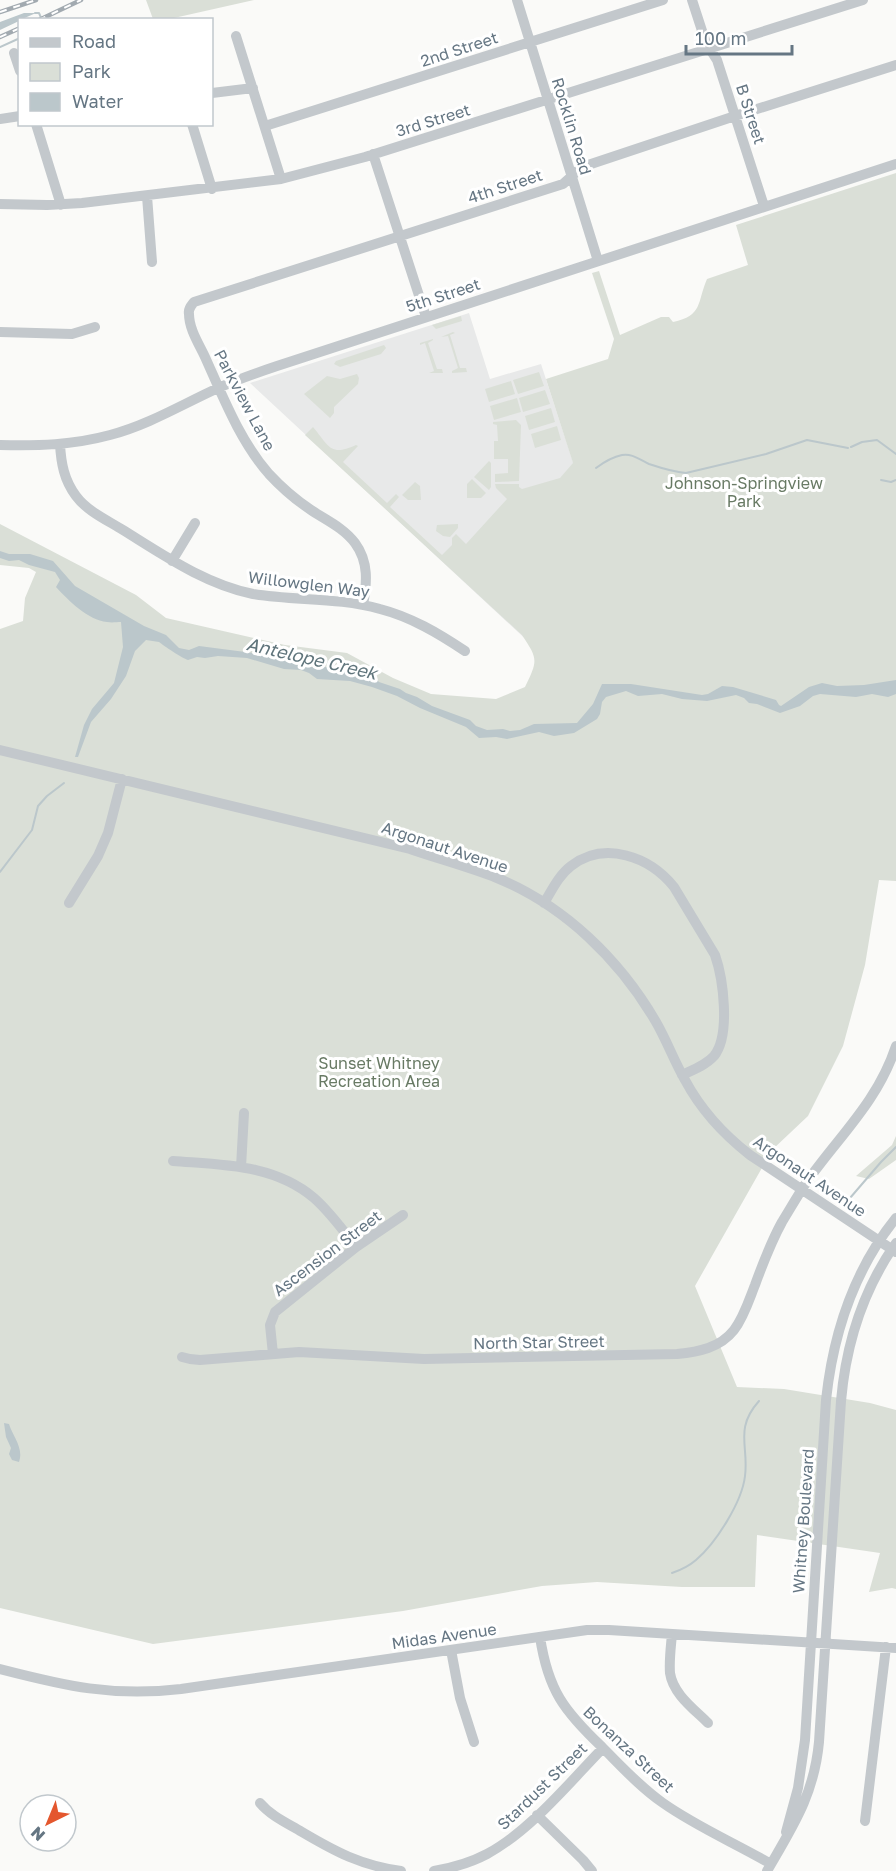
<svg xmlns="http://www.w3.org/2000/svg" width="896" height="1871" font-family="'Golos Text',sans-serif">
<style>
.built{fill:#e8e9e9}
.green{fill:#dadfd7}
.water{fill:#bbc7cb}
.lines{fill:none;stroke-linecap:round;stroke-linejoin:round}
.stream{stroke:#bbc7cb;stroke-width:2}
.minor{stroke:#c3c8cc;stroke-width:10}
.rail-casing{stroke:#a2aab0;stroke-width:4.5}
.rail{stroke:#fff;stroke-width:2;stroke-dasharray:7;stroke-linecap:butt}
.labels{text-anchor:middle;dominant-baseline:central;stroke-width:6;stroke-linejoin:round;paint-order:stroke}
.street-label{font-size:16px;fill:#657683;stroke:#fff}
.park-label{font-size:16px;fill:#687a64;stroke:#fff}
.water-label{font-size:18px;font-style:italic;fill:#60757c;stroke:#fff}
</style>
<rect width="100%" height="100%" fill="#fafaf8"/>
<path class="built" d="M 469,313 L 490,379 L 541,364 L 573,462 L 562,673 L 250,383 Z"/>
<path class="green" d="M 146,0 L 254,0 L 165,20 L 153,19 Z
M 896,173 L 896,881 L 879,880 L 865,965 L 843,1046 L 808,1116 L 772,1150 L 695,1286 L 737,1387 L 784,1389 L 870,1403 L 896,1410 L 896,1589 L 892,1588 L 869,1592 L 880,1553 L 757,1535 L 755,1587 L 682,1587 L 597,1582 L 542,1586 L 403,1611 L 153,1644 L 0,1608 L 0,629 L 23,621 L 25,598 L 36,572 L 29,568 L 0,565 L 0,524 L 136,595 L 166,618 L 285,645 L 347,653 L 393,678 L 431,694 L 496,699 L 525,687 C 538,660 538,659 522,635 L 305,435 L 313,427 C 329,446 330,457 356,445 L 358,446 L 343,462 L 387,503 L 396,494 L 399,497 L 390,507 L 442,555 L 452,545 L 452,538 L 456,534 L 466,544 L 507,499 L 496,488 L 495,484 L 519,484 L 519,487 L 522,489 L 560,478 L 573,463 L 546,379 L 608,359 L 614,339 L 592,273 L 599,271 L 620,335 L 661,317 L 669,317 L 673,322 C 703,316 697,302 707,279 L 748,265 L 736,225 Z
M 461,316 L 462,321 L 436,329 L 432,325 Z
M 453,332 L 455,333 L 450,335 L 460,368 L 466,368 L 467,372 L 452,373 L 452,371 L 458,368 L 448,336 L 441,337 Z
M 433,339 L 433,340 L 428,343 L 437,369 L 442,369 L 443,373 L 429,373 L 434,371 L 425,343 L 420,345 L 420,343 Z
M 384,345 L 386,348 L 381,354 L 340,367 L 334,364 L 336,361 Z
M 539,372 L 544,386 L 518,394 L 513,380 Z
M 357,374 L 359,378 L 358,384 L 334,407 L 334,413 L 330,418 L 304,394 L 327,376 L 340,379 Z
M 511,381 L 515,394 L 489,402 L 485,389 Z
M 545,390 L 550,404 L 523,412 L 519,398 Z
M 517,398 L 521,412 L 494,420 L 490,406 Z
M 551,408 L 555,422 L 529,430 L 525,416 Z
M 516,420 L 521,425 L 519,481 L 495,482 L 495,474 L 508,473 L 508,459 L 494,459 L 494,441 L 498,441 L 497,425 L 493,424 L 493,422 Z
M 557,426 L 561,440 L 535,448 L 531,434 Z
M 489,461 L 491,463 L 491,487 L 489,490 L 474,477 Z
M 472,479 L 486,493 L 481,498 L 467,498 L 467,484 Z
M 415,482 L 420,486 L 421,500 L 408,500 L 402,495 Z
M 458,524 L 458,528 L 450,537 L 443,536 L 436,531 L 437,525 Z
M 896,1136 L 896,1160 L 869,1179 L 856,1176 L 892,1145 Z"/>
<path class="water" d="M 24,13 L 36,13 L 20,20 L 19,21 L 0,30 L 0,22 Z
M 0,551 L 9,554 L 30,554 L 53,561 L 75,586 L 144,626 L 166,635 L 179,648 L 189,650 L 199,646 L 253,653 L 282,658 L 297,665 L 311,667 L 322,666 L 350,673 L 365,667 L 379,682 L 400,689 L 406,693 L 417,697 L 432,706 L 470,720 L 476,726 L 487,730 L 503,729 L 510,731 L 520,730 L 534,724 L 577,723 L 593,704 L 602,684 L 631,684 L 702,695 L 708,694 L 722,686 L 733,687 L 776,700 L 779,705 L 781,706 L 809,687 L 822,683 L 837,686 L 864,685 L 896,680 L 896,694 L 888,697 L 872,694 L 856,697 L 820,694 L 813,696 L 800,706 L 780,713 L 757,704 L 749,703 L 744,698 L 736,695 L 707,701 L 682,699 L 662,694 L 638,696 L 626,691 L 606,697 L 602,702 L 600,714 L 597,719 L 574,733 L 554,736 L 539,732 L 507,739 L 496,737 L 479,738 L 466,727 L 420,708 L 397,696 L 372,687 L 350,681 L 317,679 L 309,673 L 301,670 L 284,669 L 247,658 L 218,656 L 205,658 L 197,657 L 188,660 C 182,658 164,646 159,642 L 146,640 L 135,651 L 126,676 L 111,699 L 91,722 L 78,757 L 75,757 L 84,725 L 92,709 L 114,683 L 123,647 L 121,622 C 117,622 112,623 107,622 C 88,620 69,601 56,587 L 60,580 L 55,572 L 29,565 L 19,560 L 9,561 L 0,558 Z
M 4,1423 L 9,1424 C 13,1437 24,1448 19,1462 L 12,1460 L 9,1454 L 11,1448 L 6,1437 Z"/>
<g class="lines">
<path class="stream" d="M 35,13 L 39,13 L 42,20
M 0,47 L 20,38
M 851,447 L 862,442 L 877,440 L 896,454
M 596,468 C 604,462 612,457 622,455 C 632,453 640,460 649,464 C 661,468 673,472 686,473 L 766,454 L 807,440 L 848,448
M 881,480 L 891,482 L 896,480
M 0,872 L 32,830 L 38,806 L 47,796 L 64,783
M 844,1205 L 881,1162 L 896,1147
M 672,1573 C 681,1570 689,1566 696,1560 C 716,1543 742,1502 745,1476 C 749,1446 734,1429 759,1401"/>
<path class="minor" d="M 517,0 L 598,261
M 692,0 L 706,43 L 717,60 L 764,206
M 236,36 L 281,179
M 14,53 L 20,71
M 212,93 L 253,88
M 0,119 L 20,116
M 36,124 L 61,205
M 192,124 L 212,189
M 265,126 L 663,0
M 373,154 L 426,317
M 147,196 L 152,262
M 0,204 L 47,205 L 82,203 L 281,179 L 365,157 L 863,0
M 0,332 L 72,334 L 95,327
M 60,444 C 61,463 64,480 76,496 C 87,511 107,520 123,530 C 165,556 205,584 253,594 C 295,601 338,597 380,609 C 411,617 438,633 465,651
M 0,445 C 38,446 73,445 110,435 C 148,425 181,405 216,389 C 236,380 256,373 277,366 L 896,164
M 172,561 L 195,523
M 363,605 C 367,583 369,562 355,543 C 344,528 326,520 311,510 C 296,500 281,487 269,474 C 240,441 223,397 205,357 C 199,344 189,329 189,314 C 188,309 191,306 194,302 L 563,184 L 582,167 L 735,116 L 896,65
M 0,750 L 410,849 C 439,859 469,867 497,878 C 565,906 620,960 656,1022 C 667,1041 674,1061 685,1080 C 701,1110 723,1134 750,1155 L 896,1252
M 69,903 L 98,856 L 108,833 L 122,779
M 544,903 C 552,890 559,875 571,866 C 605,840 650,857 674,887 L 715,955 C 723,978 731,1035 714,1056 C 706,1065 693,1070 682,1075
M 173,1161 C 222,1165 274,1164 314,1198 C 330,1212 343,1230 356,1247
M 241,1167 L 244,1113
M 273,1354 L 270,1325 L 275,1312 L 356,1247 L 403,1215
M 182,1357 L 190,1359 L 200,1360 L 299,1352 L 424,1359 L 677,1354 C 698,1352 720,1348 734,1330 C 744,1317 749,1300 755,1285 C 763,1263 771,1242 782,1222 C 790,1209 798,1195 806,1183 C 839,1136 877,1103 896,1046
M 672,1634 C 671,1646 669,1660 670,1673 C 673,1694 694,1709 708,1723
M 540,1637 C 548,1690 564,1711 602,1747 C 621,1766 640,1787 663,1803 C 697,1827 735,1843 771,1864
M 451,1650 L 460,1698 L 474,1742
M 0,1669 C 66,1686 112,1697 181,1689 L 587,1630 L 609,1630 L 896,1648
M 260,1803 C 271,1816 287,1823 302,1832 C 336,1852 360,1865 401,1871
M 537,1815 L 583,1860 L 592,1871
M 865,1821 L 886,1647
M 786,1832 L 798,1788 L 805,1740 L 826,1400 C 833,1335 854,1270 896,1218
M 434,1871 C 452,1868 470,1863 487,1854 C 531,1830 568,1784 603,1748
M 767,1871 C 793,1826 814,1795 819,1742 L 841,1401 C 846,1344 863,1290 896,1243"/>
<defs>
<path id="rail" d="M 0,12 L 36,0
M 39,20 L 81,0
M 0,37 L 20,28"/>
</defs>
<use href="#rail" class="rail-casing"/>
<use href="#rail" class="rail"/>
</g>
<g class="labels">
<g class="street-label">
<text transform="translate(459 49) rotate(-18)">2nd Street</text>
<text transform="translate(751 114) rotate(72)">B Street</text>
<text transform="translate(433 120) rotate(-17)">3rd Street</text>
<text transform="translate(572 126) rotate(73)">Rocklin Road</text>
<text transform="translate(505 186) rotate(-18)">4th Street</text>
<text transform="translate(443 295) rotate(-18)">5th Street</text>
<text transform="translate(245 400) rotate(62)">Parkview Lane</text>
<text transform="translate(309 584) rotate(7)">Willowglen Way</text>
<text transform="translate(445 847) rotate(18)">Argonaut Avenue</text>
<text transform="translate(810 1176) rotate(34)">Argonaut Avenue</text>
<text transform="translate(327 1253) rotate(-37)">Ascension Street</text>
<text transform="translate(539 1342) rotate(-1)">North Star Street</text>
<text transform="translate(803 1521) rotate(-86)">Whitney Boulevard</text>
<text transform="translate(444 1636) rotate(-8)">Midas Avenue</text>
<text transform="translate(629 1749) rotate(43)">Bonanza Street</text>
<text transform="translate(542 1786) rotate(-44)">Stardust Street</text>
</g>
<g class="park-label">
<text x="744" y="483">Johnson-Springview<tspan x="744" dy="18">Park</tspan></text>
<text x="379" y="1063">Sunset Whitney<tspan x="379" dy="18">Recreation Area</tspan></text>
</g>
<g class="water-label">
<text transform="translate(312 658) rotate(13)">Antelope Creek</text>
</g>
</g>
<rect x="18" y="18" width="195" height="108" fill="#ffffff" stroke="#c1c8cd" stroke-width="1.5"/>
<rect x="30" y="38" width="30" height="9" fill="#c3c8cc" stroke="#c1c8cd" stroke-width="1.5"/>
<text x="72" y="48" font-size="18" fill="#657683">Road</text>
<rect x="30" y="63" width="30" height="18" fill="#dadfd7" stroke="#c1c8cd" stroke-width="1.5"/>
<text x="72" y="78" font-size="18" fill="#657683">Park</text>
<rect x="30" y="93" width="30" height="18" fill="#bbc7cb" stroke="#c1c8cd" stroke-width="1.5"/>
<text x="72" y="108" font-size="18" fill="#657683">Water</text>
<g transform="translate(48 1823) rotate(223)"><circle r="28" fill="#ffffff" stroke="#c1c8cd" stroke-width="1.5"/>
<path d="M0-4.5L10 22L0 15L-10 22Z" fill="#e4572e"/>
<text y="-9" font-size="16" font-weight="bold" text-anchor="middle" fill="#657683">N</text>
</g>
<path d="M686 45v9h106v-9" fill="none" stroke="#657683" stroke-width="3"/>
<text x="695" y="45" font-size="18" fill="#657683" stroke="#ffffff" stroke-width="4.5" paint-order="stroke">100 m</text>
</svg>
